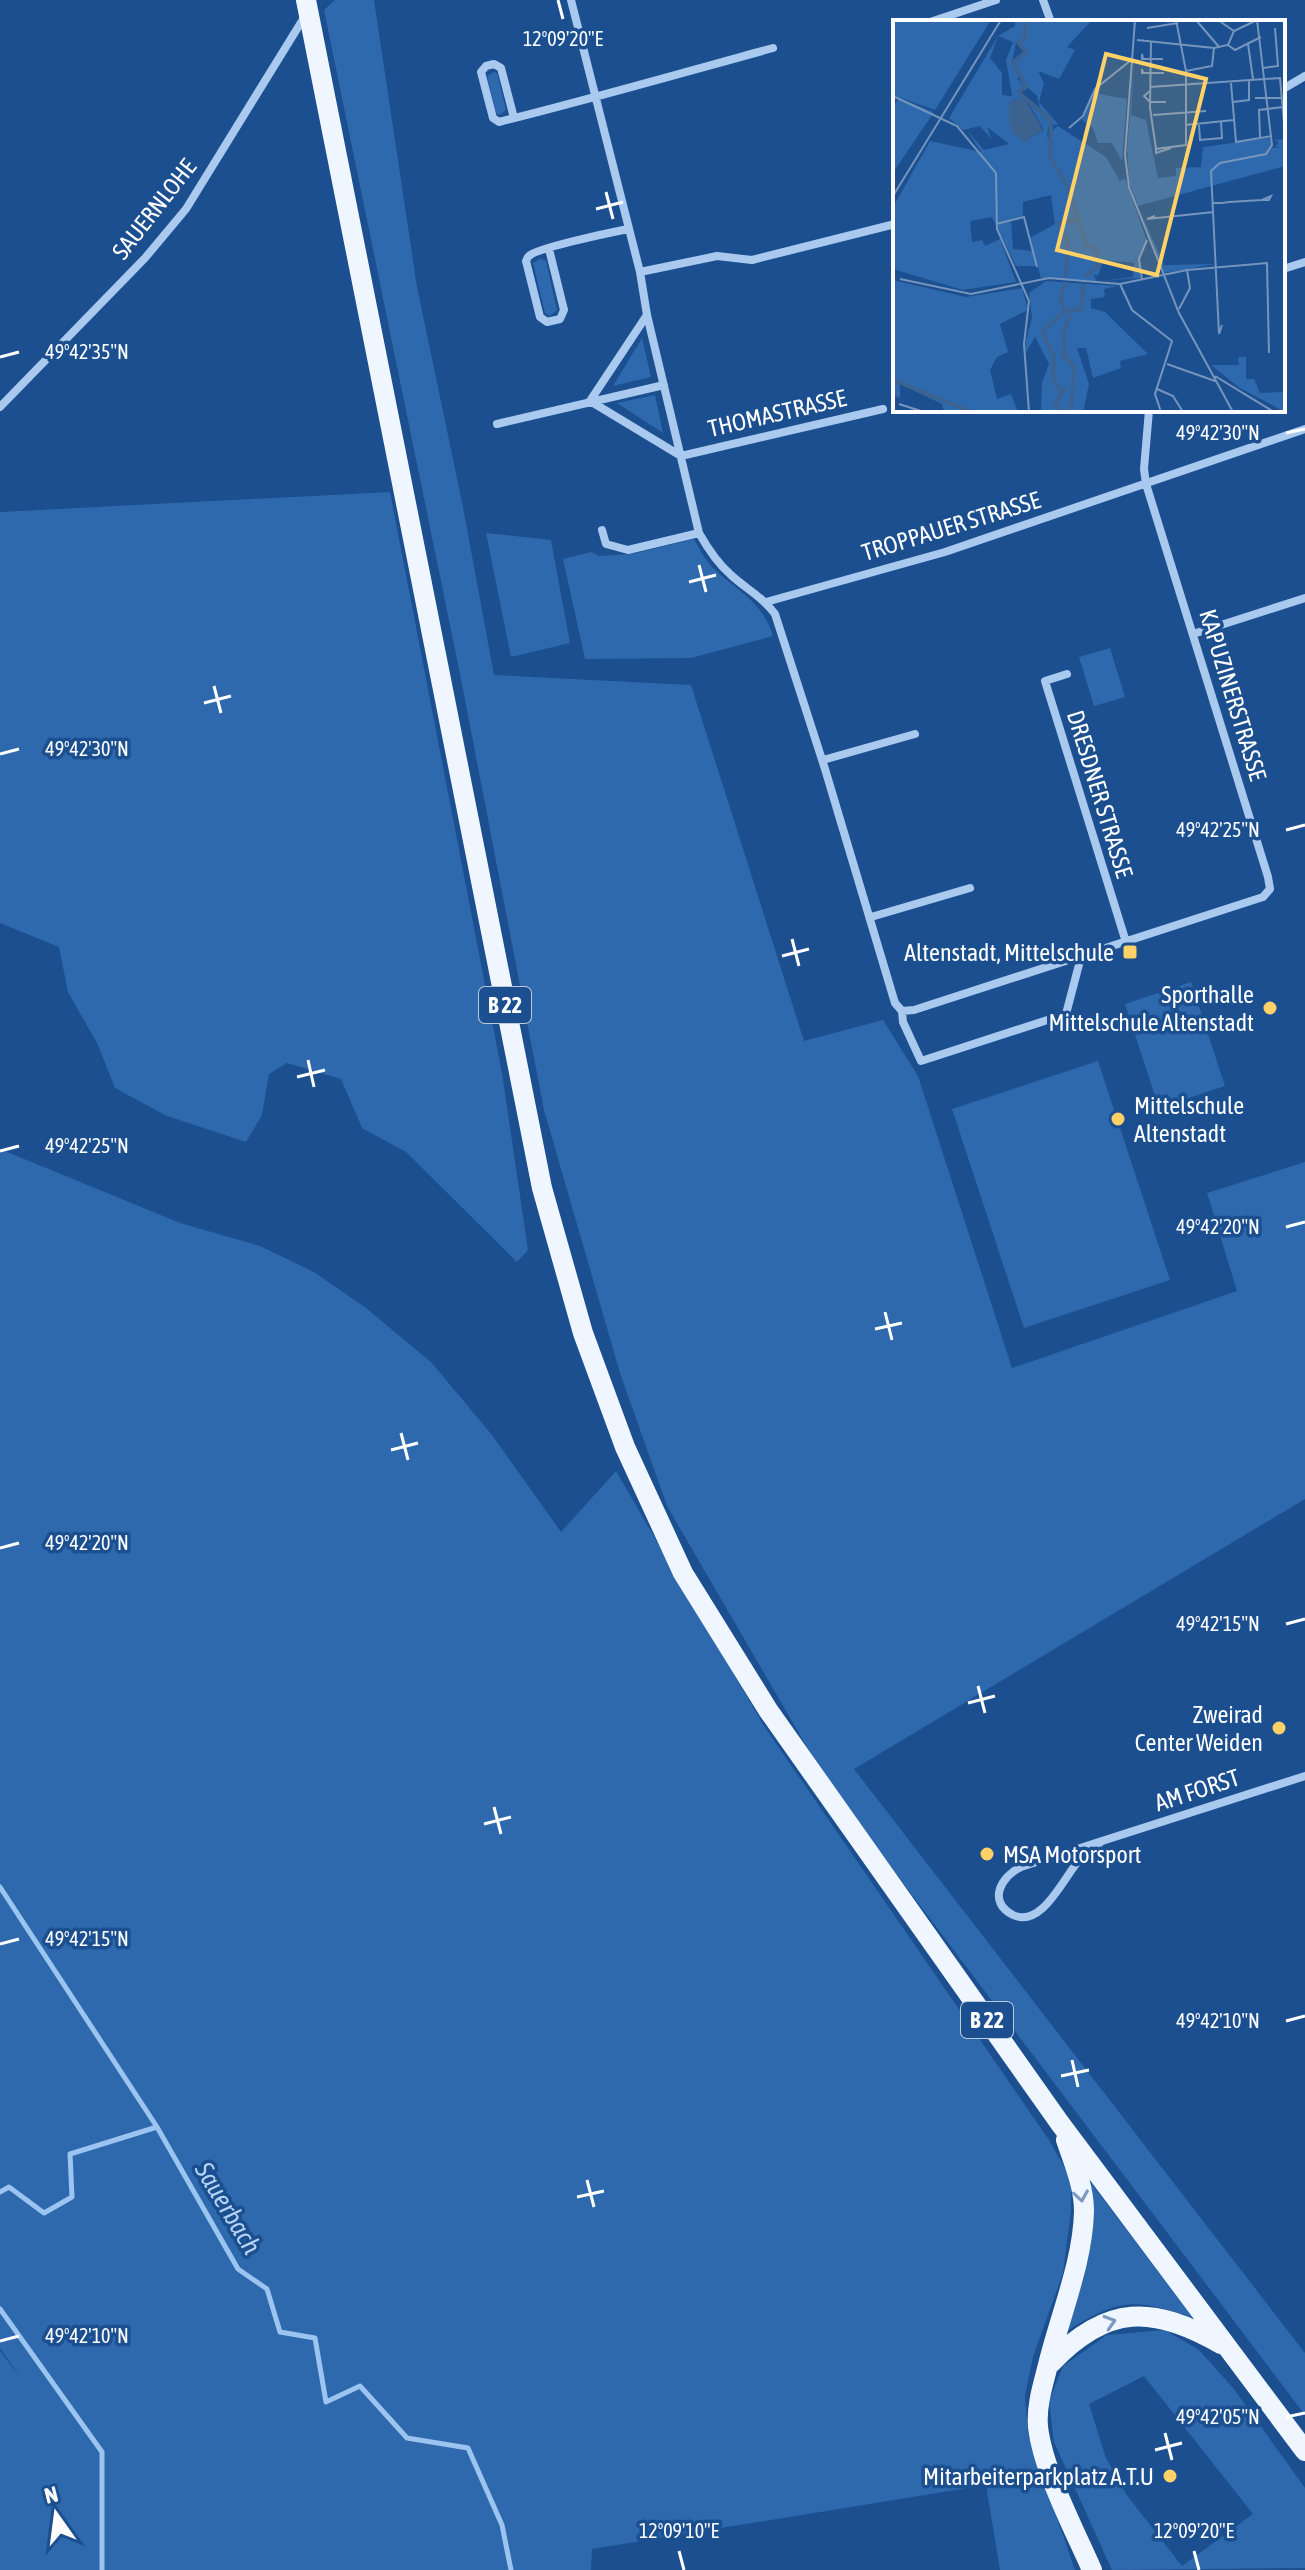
<svg xmlns="http://www.w3.org/2000/svg" width="1305" height="2570" font-family="'Asap Condensed',sans-serif">
<style>
.green{fill:#2e69ad;fill-rule:evenodd}
.lines{fill:none;stroke-linecap:round;stroke-linejoin:round}
.stream{stroke:#9cc4f0;stroke-width:5}
.street{stroke:#a9c9ee;stroke-width:8}
.primary{stroke:#f0f6ff;stroke-width:20}
.oneway{stroke:#7b9ac1}
.ticks{fill:none;stroke:#fff;stroke-width:3}
.poi-dot{fill:#ffd166;stroke:#1b4f8f;stroke-width:3}
.labels{text-anchor:middle;dominant-baseline:central;stroke-width:7;stroke-linejoin:round;paint-order:stroke}
.shield{fill:#1b4f8f;stroke:#bbcadd;stroke-width:2}
.shield-label{font-size:22px;font-weight:bold;fill:#fff}
.street-label{font-size:24px;fill:#fff;stroke:#1b4f8f}
.poi-label{font-size:24px;fill:#fff;stroke:#1b4f8f;text-anchor:end}
.water-label{font-size:26px;font-style:italic;fill:#b5d3f5;stroke:#1b4f8f}
.inset-river{fill:none;stroke:#3c6290;stroke-width:4}
.inset-road{fill:none;stroke:#7695bc;stroke-width:2}
.view{fill:#ffd166;fill-opacity:0.15;stroke:#ffd166;stroke-width:4}
.inset-edge{fill:none;stroke:#fff;stroke-width:4}
.ticks-label{font-size:20px;text-anchor:middle;fill:#fff;stroke:#1b4f8f;stroke-width:7;stroke-linejoin:round;paint-order:stroke}
</style>
<rect width="100%" height="100%" fill="#1b4f8f"/>
<path class="green" d="M 335,0 L 374,0 L 417,287 L 463,507 L 494,675 L 691,685 L 804,1041 L 883,1020 L 918,1076 L 1012,1368 L 1237,1291 L 1207,1193 L 1305,1162 L 1305,1499 L 854,1769 L 1305,2353 L 1305,2415 L 829,1785 L 667,1506 L 620,1373 L 544,1110 L 460,674 L 324,10 Z
M 494,72 L 497,73 L 506,110 L 500,115 L 496,113 L 487,76 Z
M 541,258 L 546,261 L 557,310 L 550,316 L 545,313 L 533,263 Z
M 642,338 L 651,377 L 613,386 Z
M 655,395 L 663,433 L 617,403 Z
M 390,492 L 502,1073 L 528,1250 L 517,1262 L 406,1152 L 362,1128 L 341,1079 L 287,1063 L 269,1074 L 262,1115 L 246,1142 L 167,1116 L 115,1088 L 98,1045 L 68,992 L 59,947 L 0,923 L 0,512 Z
M 486,533 L 551,540 L 570,643 L 511,657 Z
M 694,539 C 699,548 704,558 711,566 C 736,591 762,600 773,636 L 691,658 L 585,659 L 563,559 L 591,552 L 599,556 L 632,554 Z
M 1110,648 L 1125,697 L 1094,706 L 1079,657 Z
M 1191,982 L 1225,1086 L 1159,1108 L 1125,1004 Z
M 1098,1061 L 1170,1280 L 1024,1328 L 952,1109 Z
M 0,1149 L 180,1223 L 260,1246 L 314,1272 L 366,1308 L 431,1362 L 492,1435 L 561,1532 L 616,1471 L 764,1726 L 1049,2140 L 1071,2179 L 1071,2211 L 1063,2273 L 1033,2357 L 1025,2395 L 1028,2434 L 1075,2570 L 1000,2570 L 986,2485 L 592,2549 L 591,2570 L 0,2570 L 0,2351 L 22,2380 L 0,2348 Z
M 1091,2183 L 1193,2318 C 1133,2297 1119,2299 1065,2332 L 1084,2278 Z
M 1165,2330 L 1199,2350 L 1234,2389 L 1305,2488 L 1305,2568 L 1112,2570 L 1054,2442 L 1049,2401 L 1063,2366 L 1107,2335 ZM 1144,2376 L 1253,2514 L 1182,2566 L 1126,2494 L 1106,2458 L 1089,2404 Z"/>
<g class="lines">
<path class="stream" d="M 0,1887 L 157,2127 L 238,2269 L 267,2289 L 280,2332 L 315,2338 L 326,2402 L 360,2386 L 407,2438 L 468,2448 L 502,2525 L 511,2570
M 0,2192 L 9,2187 L 44,2213 L 72,2197 L 70,2154 L 157,2127
M 0,2309 L 102,2452 L 102,2570"/>
<path class="street" d="M 571,0 L 640,272 L 647,315 L 699,533 C 708,549 717,563 731,575 C 746,589 763,597 775,614 L 825,769 L 895,1003 L 902,1011
M 1043,0 L 1051,22
M 930,22 L 996,0
M 1283,89 L 1305,76
M 514,118 L 501,68 L 494,64 L 486,66 L 481,72 L 493,118 L 499,122 C 591,99 682,73 773,48
M 549,249 L 564,310 L 560,319 L 547,322 L 540,317 L 526,261 C 527,260 527,257 529,256 C 536,248 613,232 628,229
M 1283,269 L 1305,262
M 640,272 L 717,256 L 752,260 L 895,224
M 647,315 L 590,401 L 681,456 L 883,409
M 0,407 L 145,258 L 186,209 L 305,16
M 497,424 L 664,385
M 602,530 L 606,544 L 628,550 L 699,533
M 766,602 L 945,552 L 1305,429
M 1193,634 L 1305,598
M 1067,674 L 1045,681 L 1126,942
M 823,760 L 915,734
M 871,917 L 970,888
M 1081,957 L 1066,1014 L 921,1061 L 903,1022 L 902,1011 L 914,1010 L 1263,897 L 1270,889 L 1268,877 L 1146,484 L 1144,469 L 1149,410
M 1101,1842 C 1095,1847 1087,1852 1081,1858 C 1065,1874 1043,1929 1013,1915 C 987,1902 1001,1876 1021,1867 L 1305,1776"/>
<path class="primary" d="M 306,0 L 542,1188 L 583,1333 L 625,1447 L 683,1573 L 768,1710 L 1059,2122 L 1305,2451
M 1066,2140 C 1074,2163 1084,2187 1084,2211 C 1083,2261 1061,2313 1049,2361 C 1044,2382 1036,2404 1038,2427 C 1043,2470 1074,2529 1092,2570
M 1051,2363 C 1107,2304 1153,2305 1221,2344"/>
</g>
<defs><path id="oneway-chevron" d="M-2-3.5L2.5 0L-2 3.5" fill="none" stroke-width="1.6" stroke-linecap="round" stroke-linejoin="round" transform="scale(2)"/></defs>
<g class="oneway">
<use href="#oneway-chevron" transform="translate(1081 2196) rotate(81)"/>
<use href="#oneway-chevron" transform="translate(1110 2322) rotate(-17)"/>
</g>
<path class="ticks" d="M 558,0 L 563,19M 606,192 L 613,219M 596,209 L 623,202M 0,357 L 19,352M 1286,433 L 1305,429M 699,565 L 706,592M 689,582 L 716,575M 214,686 L 221,713M 204,703 L 231,696M 0,754 L 19,749M 1286,830 L 1305,825M 792,939 L 799,966M 782,956 L 809,949M 308,1060 L 314,1087M 297,1077 L 325,1070M 0,1151 L 19,1146M 1286,1227 L 1305,1222M 885,1312 L 892,1340M 875,1329 L 902,1323M 401,1433 L 408,1460M 391,1450 L 418,1443M 0,1548 L 19,1543M 1286,1624 L 1305,1619M 978,1686 L 985,1713M 968,1703 L 995,1696M 494,1807 L 501,1834M 484,1824 L 511,1817M 0,1944 L 19,1939M 1286,2021 L 1305,2016M 1072,2060 L 1078,2087M 1061,2076 L 1089,2070M 587,2180 L 594,2207M 577,2197 L 604,2191M 0,2341 L 19,2336M 1286,2417 L 1305,2413M 1165,2433 L 1172,2460M 1155,2450 L 1182,2443M 679,2551 L 684,2570M 1194,2551 L 1199,2570"/>
<g class="poi-dot">
<rect x="1122" y="944" width="16" height="16" rx="4"/>
<circle cx="1270" cy="1008" r="8"/>
<circle cx="1118" cy="1119" r="8"/>
<circle cx="1279" cy="1728" r="8"/>
<circle cx="987" cy="1854" r="8"/>
<circle cx="1170" cy="2476" r="8"/>
</g>
<g class="labels">
<g class="shield">
<rect x="479" y="987" width="52" height="36" rx="6"/>
<rect x="961" y="2002" width="52" height="36" rx="6"/>
</g>
<g class="shield-label">
<text x="505" y="1005">B 22</text>
<text x="987" y="2020">B 22</text>
</g>
<g class="street-label">
<text transform="translate(154 209) rotate(-52)">SAUERNLOHE</text>
<text transform="translate(777 413) rotate(-13)">THOMASTRASSE</text>
<text transform="translate(951 526) rotate(-17)">TROPPAUER STRASSE</text>
<text transform="translate(1233 695) rotate(73)">KAPUZINERSTRASSE</text>
<text transform="translate(1100 794) rotate(73)">DRESDNER STRASSE</text>
<text transform="translate(1197 1790) rotate(-18)">AM FORST</text>
</g>
<g class="poi-label">
<text x="1114" y="952">Altenstadt, Mittelschule</text>
<text x="1254" y="994">Sporthalle<tspan x="1254" dy="28">Mittelschule Altenstadt</tspan></text>
<text x="1134" y="1105" text-anchor="start">Mittelschule<tspan x="1134" dy="28">Altenstadt</tspan></text>
<text x="1263" y="1714">Zweirad<tspan x="1263" dy="28">Center Weiden</tspan></text>
<text x="1003" y="1854" text-anchor="start">MSA Motorsport</text>
<text x="1154" y="2476">Mitarbeiterparkplatz A.T.U</text>
</g>
<g class="water-label">
<text transform="translate(228 2208) rotate(59)">Sauerbach</text>
</g>
</g>
<g transform="translate(893 20)">
<rect width="392" height="392" fill="#1b4f8f"/>
<path d="M 0,0 L 98,0 L 42,90 L 0,75 ZM 122,0 L 199,0 L 174,27 L 182,30 L 166,59 L 145,51 L 151,63 L 146,82 L 165,104 L 160,105 L 157,97 L 148,93 L 144,76 L 127,61 L 129,55 L 121,44 L 134,30 L 123,22 L 119,43 L 128,56 L 124,58 L 130,66 L 124,72 L 157,101 L 154,115 L 158,125 L 156,113 L 165,106 L 213,137 L 227,161 L 232,158 L 254,221 L 246,237 L 247,258 L 207,261 L 240,257 L 241,243 L 210,240 L 205,256 L 200,254 L 204,261 L 148,258 L 137,218 L 162,204 L 158,175 L 130,182 L 130,196 L 118,200 L 120,229 L 139,231 L 143,246 L 123,246 L 99,197 L 77,201 L 79,222 L 89,220 L 92,226 L 107,219 L 123,262 L 70,270 L 0,249 L 0,187 L 37,121 L 88,132 L 73,109 L 91,130 L 116,124 L 94,107 L 99,120 L 87,106 L 70,110 L 56,98 L 105,16 L 122,6 ZM 105,16 L 120,22 L 113,40 L 119,76 L 109,75 L 109,53 L 97,38 ZM 123,78 L 135,82 L 151,110 L 131,122 L 116,101 L 116,84 ZM 242,32 L 238,95 L 253,100 L 265,158 L 283,156 L 283,148 L 308,147 L 310,127 L 376,118 L 380,128 L 391,128 L 382,127 L 386,122 L 381,120 L 392,119 L 392,146 L 245,186 L 271,245 L 322,244 L 271,253 L 236,162 L 234,129 ZM 200,73 L 234,79 L 229,141 L 219,123 L 205,123 L 200,108 L 189,100 ZM 6,78 L 41,92 L 0,153 L 0,87 ZM 0,260 L 73,277 L 129,268 L 135,290 L 107,304 L 115,332 L 104,337 L 97,350 L 104,379 L 118,374 L 125,392 L 51,392 L 49,384 L 7,364 L 7,378 L 0,375 ZM 153,261 L 225,266 L 211,269 L 212,277 L 198,279 L 198,288 L 212,292 L 255,334 L 227,341 L 228,348 L 200,358 L 193,328 L 184,328 L 196,364 L 190,392 L 148,392 L 149,363 L 156,344 L 142,317 L 132,334 L 133,321 L 139,297 L 136,273 ZM 345,337 L 353,337 L 353,359 L 361,359 L 367,373 L 392,372 L 392,392 L 347,368 L 318,345 L 346,345 Z" fill="#2e69ad" fill-rule="evenodd"/>
<path d="M 124,78 L 134,82 L 150,110 L 131,122 L 120,113 L 116,101 L 116,83 Z" fill="#3c6290"/>
<path class="inset-river" d="M 132,0 L 132,19 L 125,22 L 133,32 L 120,42 L 133,67 L 125,72 L 158,100 L 157,137 L 174,166 L 193,224 L 203,230 L 206,244 L 192,257M 173,257 L 175,223 L 166,203 L 184,200M 171,292 L 167,276 L 173,262M 168,333 L 181,347 L 178,392M 173,337 L 170,312 L 178,295M 0,360 L 79,392M 170,392 L 162,385 L 171,370 L 165,369 L 160,356 L 161,337 L 149,311 L 171,292 L 188,289 L 191,264"/>
<path class="inset-road" d="M 242,0 L 232,135 L 236,167 L 286,293 L 340,392M 303,0 L 326,27M 325,0 L 341,11 L 364,0M 254,8 L 285,3M 244,20 L 321,28 L 335,25 L 341,11M 258,21 L 257,88 L 263,129M 355,24 L 360,59M 335,25 L 342,30 L 368,17M 250,39 L 249,34 L 249,39 L 270,39M 370,48 L 385,46 L 382,8M 293,51 L 319,46 L 321,28M 250,53 L 249,49 L 249,53 L 271,53M 338,63 L 343,122 L 379,116M 257,67 L 387,58 L 392,115M 257,71 L 251,76 L 257,82 L 273,82M 0,76 L 64,106 L 103,153 L 104,209 L 136,281 L 131,324 L 136,392M 362,78 L 389,78M 340,82 L 356,80 L 356,60M 260,95 L 313,91M 292,105 L 341,100M 306,105 L 307,120 L 329,118 L 328,101M 176,108 L 190,96 L 202,69 L 237,41M 367,117 L 366,90 L 390,87M 278,128 L 263,133 L 263,129 L 293,125 L 293,51 L 283,0M 0,176 L 108,0M 320,183 L 329,183 L 336,182 L 352,181 L 369,180 L 376,180 L 378,176 L 369,180M 262,196 L 254,199 L 321,192M 103,204 L 131,197 L 144,247M 294,250 L 374,243 L 376,333M 7,259 L 78,274 L 156,258 L 227,264 L 294,250 L 297,268 L 286,289M 249,260 L 246,239 L 254,220M 227,264 L 239,290 L 279,321 L 262,374 L 268,392M 329,305 L 326,314 L 318,151 L 327,143 L 373,134 L 379,125 L 364,0M 274,344 L 322,361M 322,356 L 381,392M 264,369 L 280,376 L 290,392M 6,384 L 31,392"/>
<path class="view" d="M 213,34 L 313,59 L 264,255 L 164,230 Z"/>
<rect width="392" height="392" class="inset-edge"/>
</g>
<g class="ticks-label">
<text x="563" y="46">12°09'20"E</text>
<text x="87" y="359">49°42'35"N</text>
<text x="1218" y="440">49°42'30"N</text>
<text x="87" y="756">49°42'30"N</text>
<text x="1218" y="837">49°42'25"N</text>
<text x="87" y="1153">49°42'25"N</text>
<text x="1218" y="1234">49°42'20"N</text>
<text x="87" y="1550">49°42'20"N</text>
<text x="1218" y="1631">49°42'15"N</text>
<text x="87" y="1946">49°42'15"N</text>
<text x="1218" y="2028">49°42'10"N</text>
<text x="87" y="2343">49°42'10"N</text>
<text x="1218" y="2424">49°42'05"N</text>
<text x="679" y="2538">12°09'10"E</text>
<text x="1194" y="2538">12°09'20"E</text>
</g>
<g transform="translate(56 2514) rotate(346)" stroke="#1b4f8f" stroke-width="6" paint-order="stroke">
<path d="M0-6L14 30L0 20L-14 30Z" fill="#ffffff"/>
<text y="-12" font-size="22" font-weight="bold" text-anchor="middle" fill="#ffffff">N</text>
</g>
</svg>
